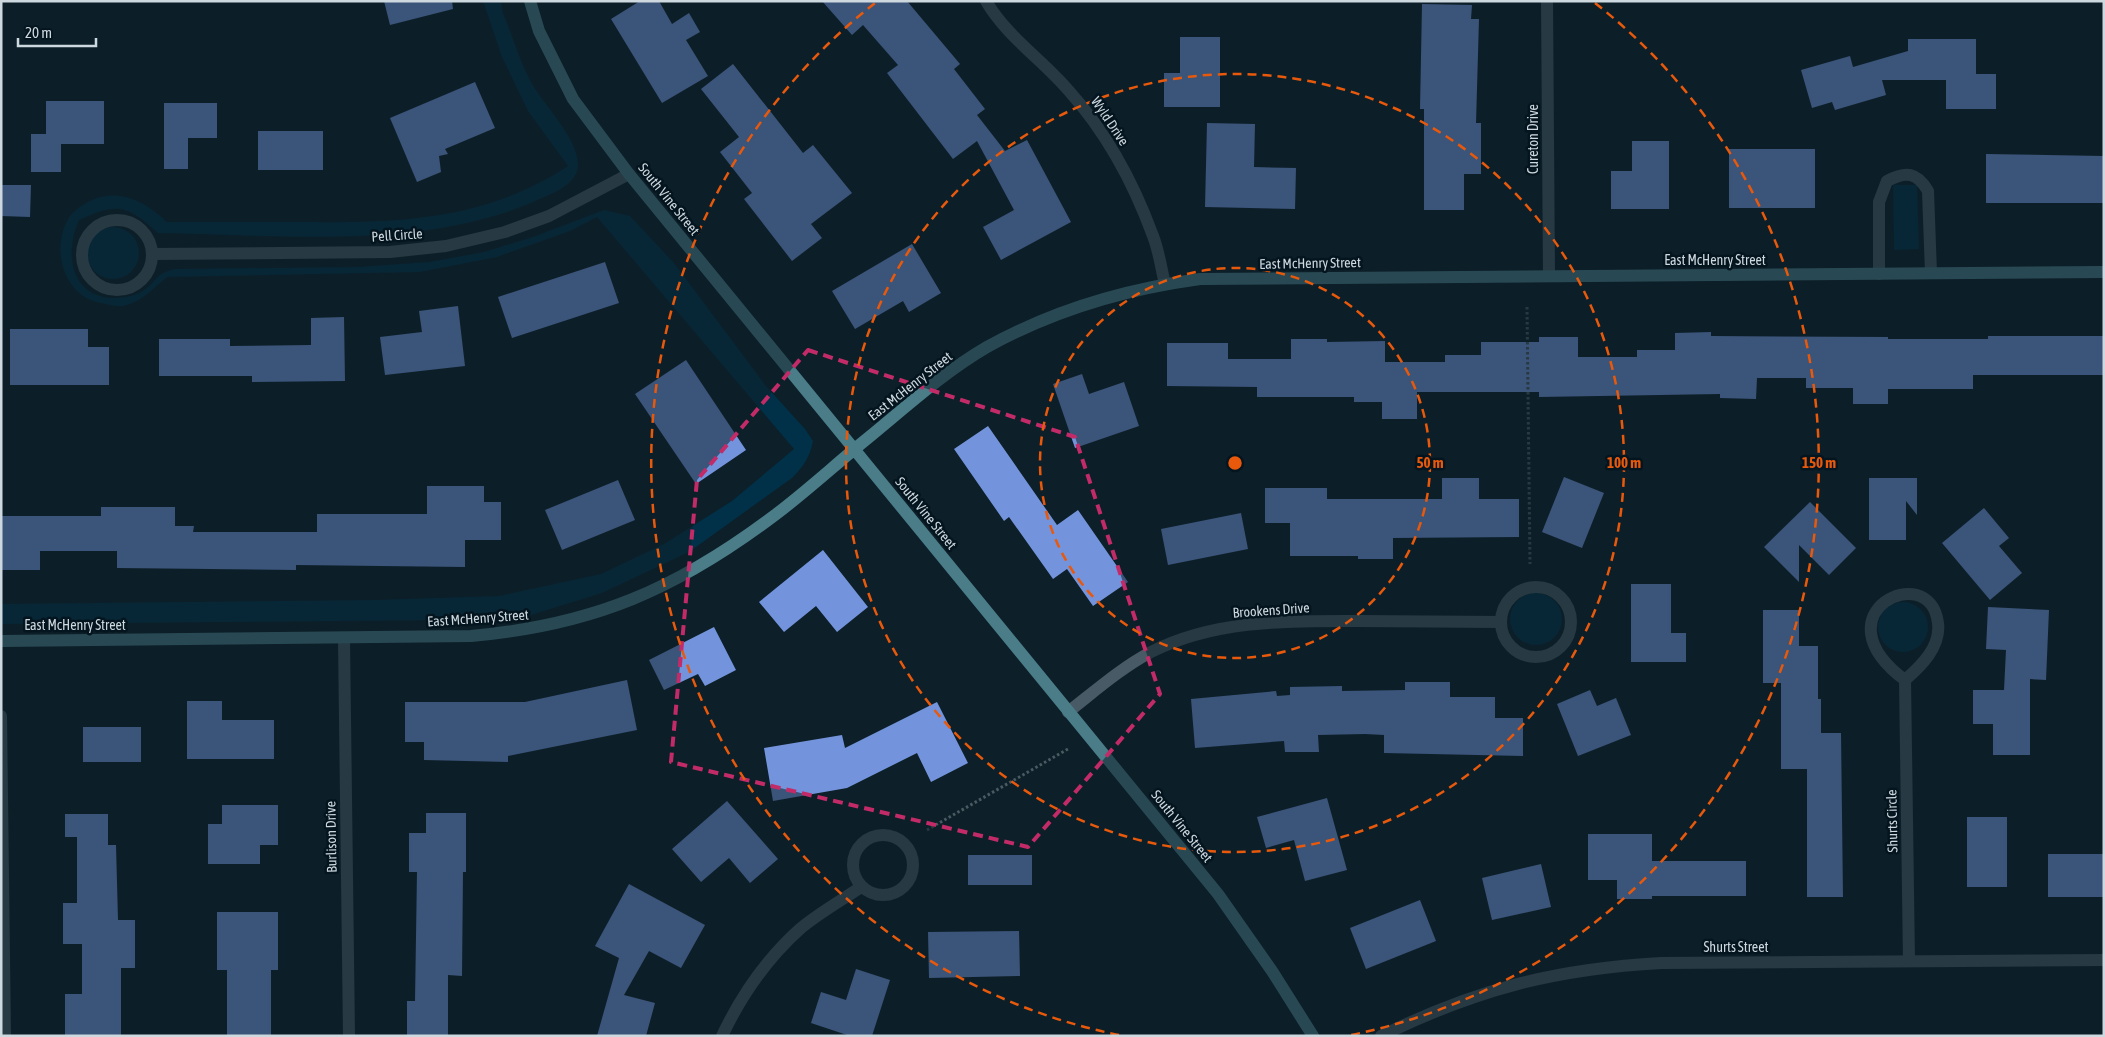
<svg xmlns="http://www.w3.org/2000/svg" width="2105" height="1037" font-family="'Asap Condensed',sans-serif">
<style>
.green{fill:#003148}
.building{fill:#7394dc}
.lines{fill:none;stroke-linecap:round;stroke-linejoin:round}
.path{stroke:#4a5a62;stroke-width:3;stroke-dasharray:2.5 2.5;stroke-linecap:butt}
.street{stroke:#475a65;stroke-width:12}
.secondary{stroke:#4a7d88;stroke-width:12}
.marked{fill:none;stroke:#c32b68;stroke-width:4;stroke-dasharray:10 6;stroke-linejoin:round}
.ring{fill:none;stroke:#e8590c;stroke-width:2.5;stroke-dasharray:9 6}
.labels{text-anchor:middle;dominant-baseline:central;stroke-width:5;stroke-linejoin:round;paint-order:stroke}
.street-label{font-size:14px;fill:#cdd8df;stroke:#05151f}
.centre{fill:#e8590c;stroke:#05151f;stroke-width:2.5}
.ring-label{font-size:15px;text-anchor:middle;font-weight:bold;fill:#e8590c;stroke:#05151f;stroke-width:5;stroke-linejoin:round;paint-order:stroke}
</style>
<rect width="100%" height="100%" fill="#0d1f28"/>
<path class="green" d="M 483,1 L 501,1 L 503,13 C 512,35 519,59 530,80 C 543,105 577,136 578,164 C 579,182 556,192 542,198 C 429,251 281,235 158,233 C 127,205 118,202 79,220 C 65,251 69,295 111,298 C 119,298 133,297 141,292 C 157,283 153,274 175,269 L 358,267 L 430,262 L 484,252 L 533,237 L 604,210 L 630,216 L 674,263 L 766,386 L 805,429 L 813,441 C 810,457 803,467 792,478 L 689,552 L 602,593 L 531,615 L 446,620 L 1,624 L 1,604 L 375,600 L 499,596 L 601,574 L 664,544 L 732,501 L 794,449 L 597,217 L 570,231 L 497,257 L 420,272 L 167,277 C 155,287 140,303 123,306 C 117,307 107,304 101,303 C 65,297 51,252 67,221 C 71,213 78,208 86,203 C 116,186 144,200 167,222 C 212,222 256,222 300,222 C 397,223 484,221 568,166 L 528,111 L 502,57 Z
M 1893,185 L 1917,185 L 1919,249 L 1894,250 Z
M87 253a26 26 0 1 1 52 0a26 26 0 1 1-52 0Z
M1510 619a26 26 0 1 1 52 0a26 26 0 1 1-52 0Z
M1878 627a25 25 0 1 1 50 0a25 25 0 1 1-50 0Z"/>
<path class="building" d="M 384,1 L 452,1 L 453,9 L 390,25 Z
M 640,1 L 659,1 L 672,24 L 689,13 L 700,32 L 686,40 L 708,76 L 662,103 L 611,19 Z
M 822,1 L 907,1 L 960,64 L 954,69 L 985,109 L 977,115 L 1005,151 L 1027,140 L 1071,222 L 1001,260 L 983,227 L 1014,210 L 977,141 L 953,159 L 887,73 L 898,65 L 863,25 L 852,35 Z
M 1422,4 L 1472,5 L 1471,19 L 1479,19 L 1476,123 L 1481,123 L 1481,174 L 1464,174 L 1464,210 L 1424,210 L 1424,109 L 1420,109 Z
M 1180,37 L 1220,37 L 1220,107 L 1164,107 L 1164,73 L 1180,73 Z
M 1908,39 L 1976,39 L 1976,74 L 1996,74 L 1996,109 L 1946,109 L 1946,80 L 1882,80 L 1886,95 L 1835,110 L 1832,102 L 1812,108 L 1801,70 L 1850,56 L 1853,67 L 1908,51 Z
M 733,64 L 803,153 L 813,145 L 852,193 L 811,224 L 822,238 L 792,261 L 744,199 L 752,193 L 720,152 L 739,137 L 701,89 Z
M 475,82 L 495,128 L 445,149 L 448,154 L 439,156 L 441,172 L 417,182 L 390,118 Z
M 46,101 L 104,101 L 104,144 L 61,144 L 61,172 L 31,172 L 31,134 L 46,134 Z
M 164,103 L 217,103 L 217,138 L 188,138 L 188,169 L 164,169 Z
M 1207,123 L 1255,124 L 1254,167 L 1296,168 L 1295,209 L 1205,207 Z
M 258,131 L 323,131 L 323,170 L 258,170 Z
M 1632,141 L 1669,141 L 1669,209 L 1611,209 L 1611,171 L 1632,171 Z
M 1729,149 L 1815,149 L 1815,208 L 1729,208 Z
M 1986,154 L 2104,156 L 2104,203 L 1986,203 Z
M 1,185 L 31,185 L 30,217 L 1,216 Z
M 912,244 L 941,293 L 909,312 L 903,301 L 855,329 L 832,291 Z
M 605,262 L 619,303 L 512,338 L 498,297 Z
M 458,306 L 465,366 L 385,375 L 380,337 L 422,332 L 419,311 Z
M 344,317 L 345,381 L 252,382 L 252,376 L 159,376 L 159,339 L 230,339 L 230,346 L 311,345 L 311,318 Z
M 10,329 L 88,329 L 88,347 L 109,347 L 109,385 L 10,385 Z
M 1711,332 L 1711,336 L 1888,337 L 1888,339 L 1988,339 L 1988,336 L 2104,336 L 2104,375 L 1973,375 L 1973,389 L 1888,389 L 1888,404 L 1853,404 L 1853,388 L 1806,388 L 1806,378 L 1757,378 L 1756,399 L 1720,398 L 1720,394 L 1539,397 L 1539,392 L 1417,392 L 1417,419 L 1382,419 L 1382,402 L 1354,402 L 1354,397 L 1257,397 L 1257,387 L 1167,386 L 1167,343 L 1228,343 L 1228,359 L 1291,359 L 1291,339 L 1327,339 L 1327,342 L 1385,341 L 1385,362 L 1445,362 L 1445,355 L 1481,355 L 1481,342 L 1539,342 L 1539,337 L 1578,337 L 1578,357 L 1637,357 L 1637,350 L 1675,350 L 1675,333 Z
M 686,360 L 746,450 L 696,484 L 635,394 Z
M 1082,374 L 1089,394 L 1124,382 L 1139,426 L 1075,448 L 1053,384 Z
M 988,426 L 1057,525 L 1078,510 L 1128,582 L 1093,606 L 1067,569 L 1053,579 L 1009,517 L 1004,521 L 954,449 Z
M 1564,477 L 1604,493 L 1582,548 L 1542,532 Z
M 1442,478 L 1479,478 L 1479,499 L 1519,499 L 1519,537 L 1393,538 L 1393,559 L 1358,559 L 1358,556 L 1290,556 L 1290,523 L 1265,523 L 1265,488 L 1327,488 L 1327,499 L 1442,499 Z
M 1869,478 L 1917,478 L 1917,515 L 1906,501 L 1906,540 L 1869,540 Z
M 618,480 L 635,520 L 562,550 L 545,510 Z
M 427,486 L 484,486 L 484,502 L 501,502 L 501,540 L 465,540 L 465,567 L 296,565 L 296,570 L 117,568 L 117,551 L 40,551 L 40,570 L 1,570 L 1,516 L 101,516 L 101,507 L 175,507 L 175,526 L 194,526 L 193,532 L 317,532 L 317,514 L 427,514 Z
M 1810,502 L 1856,548 L 1829,575 L 1799,545 L 1799,582 L 1764,547 Z
M 1984,508 L 2009,538 L 1999,546 L 2022,573 L 1990,600 L 1942,543 Z
M 1241,513 L 1248,549 L 1168,565 L 1161,529 Z
M 823,550 L 868,607 L 837,632 L 816,606 L 784,632 L 759,602 Z
M 1631,584 L 1671,584 L 1671,633 L 1686,633 L 1686,662 L 1631,662 Z
M 1988,607 L 2049,610 L 2046,680 L 2030,679 L 2030,755 L 1993,755 L 1993,724 L 1973,724 L 1973,690 L 2004,690 L 2006,650 L 1986,649 Z
M 1763,610 L 1799,610 L 1799,646 L 1818,646 L 1818,699 L 1821,699 L 1821,733 L 1841,733 L 1843,897 L 1807,897 L 1807,769 L 1781,769 L 1781,683 L 1763,683 Z
M 714,627 L 736,670 L 705,686 L 698,674 L 664,690 L 649,660 Z
M 627,680 L 637,730 L 508,756 L 508,762 L 424,760 L 424,742 L 405,742 L 405,702 L 525,702 Z
M 1405,682 L 1450,682 L 1450,697 L 1495,697 L 1495,718 L 1523,718 L 1523,756 L 1384,753 L 1384,735 L 1365,734 L 1318,735 L 1319,752 L 1285,752 L 1284,741 L 1195,748 L 1191,699 L 1276,691 L 1277,696 L 1290,695 L 1290,687 L 1342,686 L 1342,691 L 1405,690 Z
M 1590,690 L 1597,706 L 1616,698 L 1631,735 L 1578,756 L 1557,704 Z
M 187,701 L 222,701 L 222,720 L 274,720 L 274,759 L 187,759 Z
M 937,702 L 968,763 L 931,782 L 917,753 L 847,788 L 773,801 L 764,748 L 842,735 L 845,748 Z
M 83,727 L 141,727 L 141,762 L 83,762 Z
M 1327,798 L 1347,870 L 1305,881 L 1294,840 L 1266,848 L 1257,817 Z
M 727,801 L 778,859 L 750,883 L 729,858 L 701,882 L 672,849 Z
M 222,805 L 278,805 L 278,845 L 260,845 L 260,864 L 208,864 L 208,824 L 222,824 Z
M 426,813 L 466,813 L 466,872 L 463,872 L 462,976 L 448,975 L 448,1036 L 407,1036 L 407,1001 L 415,1001 L 417,872 L 409,872 L 409,833 L 426,833 Z
M 65,814 L 108,814 L 108,845 L 116,845 L 118,920 L 135,920 L 135,968 L 121,968 L 121,1036 L 65,1036 L 65,994 L 82,994 L 82,944 L 63,944 L 63,903 L 77,903 L 77,837 L 65,837 Z
M 1967,817 L 2007,817 L 2007,887 L 1967,887 Z
M 1588,834 L 1652,834 L 1652,861 L 1746,861 L 1746,896 L 1652,896 L 1652,899 L 1617,899 L 1617,880 L 1588,880 Z
M 2048,854 L 2104,854 L 2104,897 L 2048,897 Z
M 968,855 L 1032,855 L 1032,885 L 968,885 Z
M 1541,864 L 1551,907 L 1492,920 L 1482,878 Z
M 629,884 L 705,925 L 681,968 L 649,951 L 624,995 L 655,1003 L 646,1036 L 597,1036 L 619,958 L 595,946 Z
M 1420,900 L 1436,941 L 1366,969 L 1350,928 Z
M 217,912 L 278,912 L 278,970 L 271,970 L 271,1036 L 227,1036 L 227,970 L 217,970 Z
M 1019,931 L 1020,976 L 929,978 L 928,932 Z
M 856,969 L 890,980 L 872,1036 L 850,1036 L 811,1023 L 821,992 L 846,1000 Z"/>
<g class="lines">
<path class="path" d="M 1527,307 L 1530,564
M 927,830 L 1068,749"/>
<path class="street" d="M 986,1 C 1007,37 1043,60 1069,91 C 1106,132 1134,184 1153,236 C 1159,251 1161,268 1165,284
M 1547,1 L 1549,276
M82 255a35 35 0 1 1 70 0a35 35 0 1 1-70 0Z
M 153,254 L 390,252 L 446,246 L 505,232 L 549,216 L 629,174
M 1879,274 L 1879,202 L 1887,181 C 1906,171 1917,172 1928,191 L 1931,273
M1501 622a35 35 0 1 1 70 0a35 35 0 1 1-70 0Z
M 344,639 L 349,1036
M 1905,680 C 1815,613 1930,558 1938,623 C 1941,647 1921,666 1905,680 L 1909,961
M 1068,712 C 1095,691 1121,668 1151,652 C 1216,619 1289,621 1359,621 C 1406,621 1453,622 1500,622
M 1,716 L 5,1036
M853 865a30 30 0 1 1 60 0a30 30 0 1 1-60 0Z
M 722,1036 C 742,994 766,959 801,928 C 819,913 842,900 861,887
M 1381,1036 C 1477,989 1555,969 1661,963 L 2104,960"/>
<path class="secondary" d="M 530,1 L 539,31 L 573,99 L 629,174 L 1218,894 L 1272,971 L 1313,1036
M 1,641 L 471,636 C 594,625 677,589 775,515 C 807,491 837,463 868,438 C 906,407 944,372 987,347 C 1052,311 1126,289 1200,279 L 2104,272"/>
</g>
<path d="M0 0H2105V1037H0ZM 808,350 L 1075,437 L 1160,694 L 1028,847 L 671,762 L 697,480 Z" fill="#0d1f28" fill-opacity=".55" fill-rule="evenodd"/>
<path class="marked" d="M 808,350 L 1075,437 L 1160,694 L 1028,847 L 671,762 L 697,480 Z"/>
<g class="ring">
<circle cx="1235" cy="463" r="195"/>
<circle cx="1235" cy="463" r="389"/>
<path d="M1119 1035A584 584 0 0 1 875 3M1595 3A584 584 0 0 1 1351 1035"/>
</g>
<g class="labels">
<g class="street-label">
<text transform="translate(1110 121) rotate(56)">Wyld Drive</text>
<text transform="translate(1533 139) rotate(-90)">Cureton Drive</text>
<text transform="translate(669 199) rotate(51)">South Vine Street</text>
<text transform="translate(397 235) rotate(-4)">Pell Circle</text>
<text x="1715" y="260">East McHenry Street</text>
<text transform="translate(1310 263) rotate(-1)">East McHenry Street</text>
<text transform="translate(910 386) rotate(-38)">East McHenry Street</text>
<text transform="translate(926 513) rotate(51)">South Vine Street</text>
<text transform="translate(1271 610) rotate(-4)">Brookens Drive</text>
<text transform="translate(478 618) rotate(-4)">East McHenry Street</text>
<text x="75" y="625">East McHenry Street</text>
<text transform="translate(1892 821) rotate(-91)">Shurts Circle</text>
<text transform="translate(1182 826) rotate(51)">South Vine Street</text>
<text transform="translate(331 837) rotate(-91)">Burlison Drive</text>
<text x="1736" y="947">Shurts Street</text>
</g>
</g>
<circle cx="1235" cy="463" r="8" class="centre"/>
<g class="ring-label">
<text x="1430" y="468">50 m</text>
<text x="1624" y="468">100 m</text>
<text x="1819" y="468">150 m</text>
</g>
<rect width="2105" height="1037" fill="none" stroke="#cdd8df" stroke-width="5"/>
<path d="M18 38v8h78v-8" fill="none" stroke="#cdd8df" stroke-width="2.5"/>
<text x="25" y="38" font-size="15" fill="#cdd8df" stroke="#05151f" stroke-width="4" paint-order="stroke">20 m</text>
</svg>
